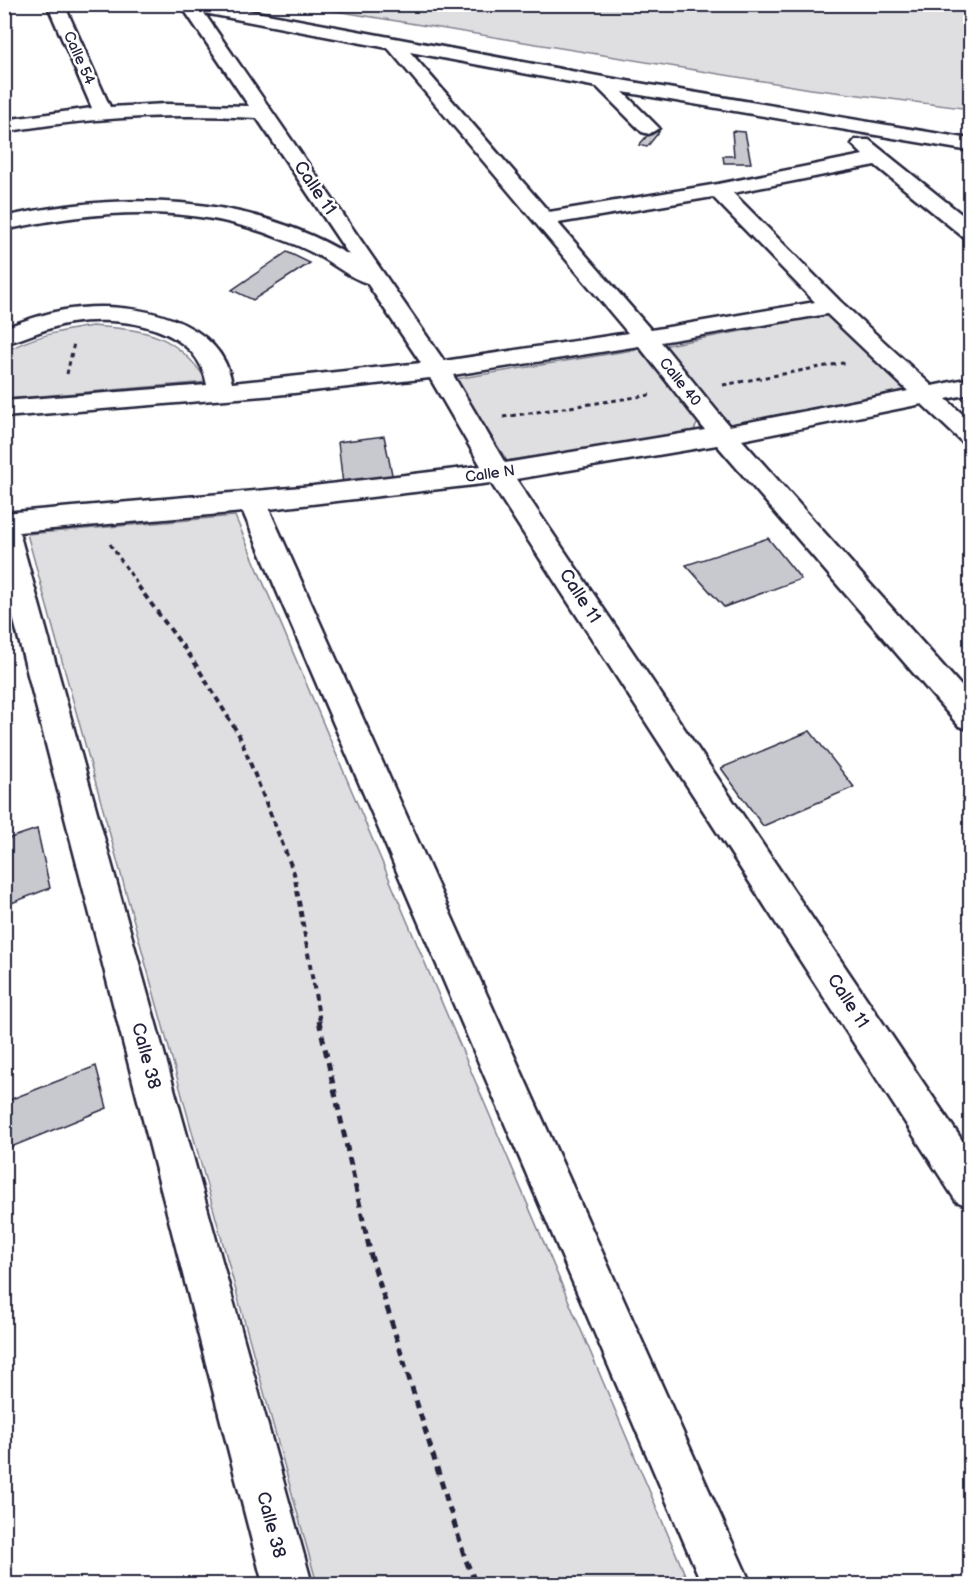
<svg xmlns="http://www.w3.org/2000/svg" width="975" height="1589" font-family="'Balsamiq Sans',sans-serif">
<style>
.green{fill:#dfdfe2;stroke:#80808e;stroke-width:1.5}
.building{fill:#c8c8cf;stroke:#22223b;stroke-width:1.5}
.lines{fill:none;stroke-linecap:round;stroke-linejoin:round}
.street-casing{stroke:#22223b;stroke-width:5}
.path-far2{stroke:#22223b;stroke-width:3;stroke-dasharray:4.5 4;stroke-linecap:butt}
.path-far1{stroke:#22223b;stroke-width:4;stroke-dasharray:6 4.5;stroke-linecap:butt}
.path{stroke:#22223b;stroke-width:5;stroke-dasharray:8 6;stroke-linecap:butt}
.street{fill:#fff;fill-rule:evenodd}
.labels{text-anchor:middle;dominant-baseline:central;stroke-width:5;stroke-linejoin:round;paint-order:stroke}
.far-street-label{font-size:15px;fill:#22223b;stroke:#fff}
.street-label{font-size:18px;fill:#22223b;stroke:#fff}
</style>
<rect width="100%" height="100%" fill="#fff"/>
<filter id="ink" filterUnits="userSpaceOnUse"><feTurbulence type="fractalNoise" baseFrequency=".0167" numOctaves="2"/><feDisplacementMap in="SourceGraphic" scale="12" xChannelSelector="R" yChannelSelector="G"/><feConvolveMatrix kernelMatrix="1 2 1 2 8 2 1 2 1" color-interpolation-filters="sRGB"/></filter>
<g filter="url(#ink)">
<path class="green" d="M 299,5 L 970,5 L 970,109 L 811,89 Z
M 832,314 L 908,392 L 731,425 L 662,346 Z
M 92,326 C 148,330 175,333 208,382 L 5,399 L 5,352 C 32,336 61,331 92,326 Z
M 639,349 L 698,422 L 693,432 L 507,461 L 455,379 Z
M 235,516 L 689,1584 L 317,1584 L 27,534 Z"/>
<path class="building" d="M 652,130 L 659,132 L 647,147 L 639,145 Z
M 732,131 L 745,132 L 751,163 L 724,163 L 723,156 L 734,156 Z
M 287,252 L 310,263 L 253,300 L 232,290 Z
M 384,436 L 393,479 L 343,484 L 338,442 Z
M 768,538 L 801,579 L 724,607 L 686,565 Z
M 810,731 L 854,787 L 763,826 L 721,768 Z
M 37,829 L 50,888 L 4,906 L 4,840 Z
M 96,1066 L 107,1108 L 4,1150 L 4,1102 Z"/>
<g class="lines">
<defs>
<path id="street" d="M 47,4 L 64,4 L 110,107 L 166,104 L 249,106 L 181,5 L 213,4 L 603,77 L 970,139 L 970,151 L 623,92 L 659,128 L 649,134 L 642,132 L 597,87 L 410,52 L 549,212 L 718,184 L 863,155 L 852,144 L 855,140 L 869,140 L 970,221 L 970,237 L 962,236 L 875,165 L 733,193 L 840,301 L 932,386 L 970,378 L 970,394 L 946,399 L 970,421 L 970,444 L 961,441 L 922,404 L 742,440 L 970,696 L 970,730 L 959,726 L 717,445 L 516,479 L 970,1152 L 970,1207 L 956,1201 L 491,483 L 269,509 L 751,1584 L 702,1584 L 243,512 L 19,532 L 312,1584 L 263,1584 L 4,582 L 4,513 L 313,486 L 481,466 L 430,378 L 276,395 L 4,417 L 4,401 L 207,385 C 198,326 120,315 71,323 C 47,327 27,338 4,344 L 4,328 C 29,319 54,310 80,308 C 136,303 220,318 232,383 L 421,363 L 367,283 C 350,278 335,265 319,256 C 306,249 292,243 278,238 C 191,202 94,210 4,230 L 4,217 C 120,191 245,193 349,255 L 257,118 C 172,113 89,117 4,132 L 4,120 L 92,108 ZM 204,13 L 388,48 L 628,333 L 444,361 ZM 713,197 L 815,302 L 651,330 L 558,223 ZM 827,314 L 908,391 L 729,426 L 661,342 ZM 639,346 L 705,430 L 505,463 L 453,375 Z"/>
</defs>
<use href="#street" class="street-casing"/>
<path class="path-far2" d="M 67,374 L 74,343
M 723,385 L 848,362
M 503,417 L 650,395
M 110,544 L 140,588"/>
<path class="path-far1" d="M 138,586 L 193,660 L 239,735 L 294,873 L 320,1022"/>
<path class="path" d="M 319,1021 L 371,1256 L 465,1558 L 476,1584"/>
<use href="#street" class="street"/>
</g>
</g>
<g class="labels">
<g class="far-street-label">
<text transform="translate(79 58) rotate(66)">Calle 54</text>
<text transform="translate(680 382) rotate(51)">Calle 40</text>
<text transform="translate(490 474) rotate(-8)">Calle N</text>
</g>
<g class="street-label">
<text transform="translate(315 188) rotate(56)">Calle 11</text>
<text transform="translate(580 596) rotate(57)">Calle 11</text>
<text transform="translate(848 1001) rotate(57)">Calle 11</text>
<text transform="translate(146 1056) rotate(75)">Calle 38</text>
<text transform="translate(271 1525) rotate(75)">Calle 38</text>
</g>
</g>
<rect width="975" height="1589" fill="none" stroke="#fff" stroke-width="24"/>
<rect x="12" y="12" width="951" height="1565" fill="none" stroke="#22223b" stroke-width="2" filter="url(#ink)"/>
</svg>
